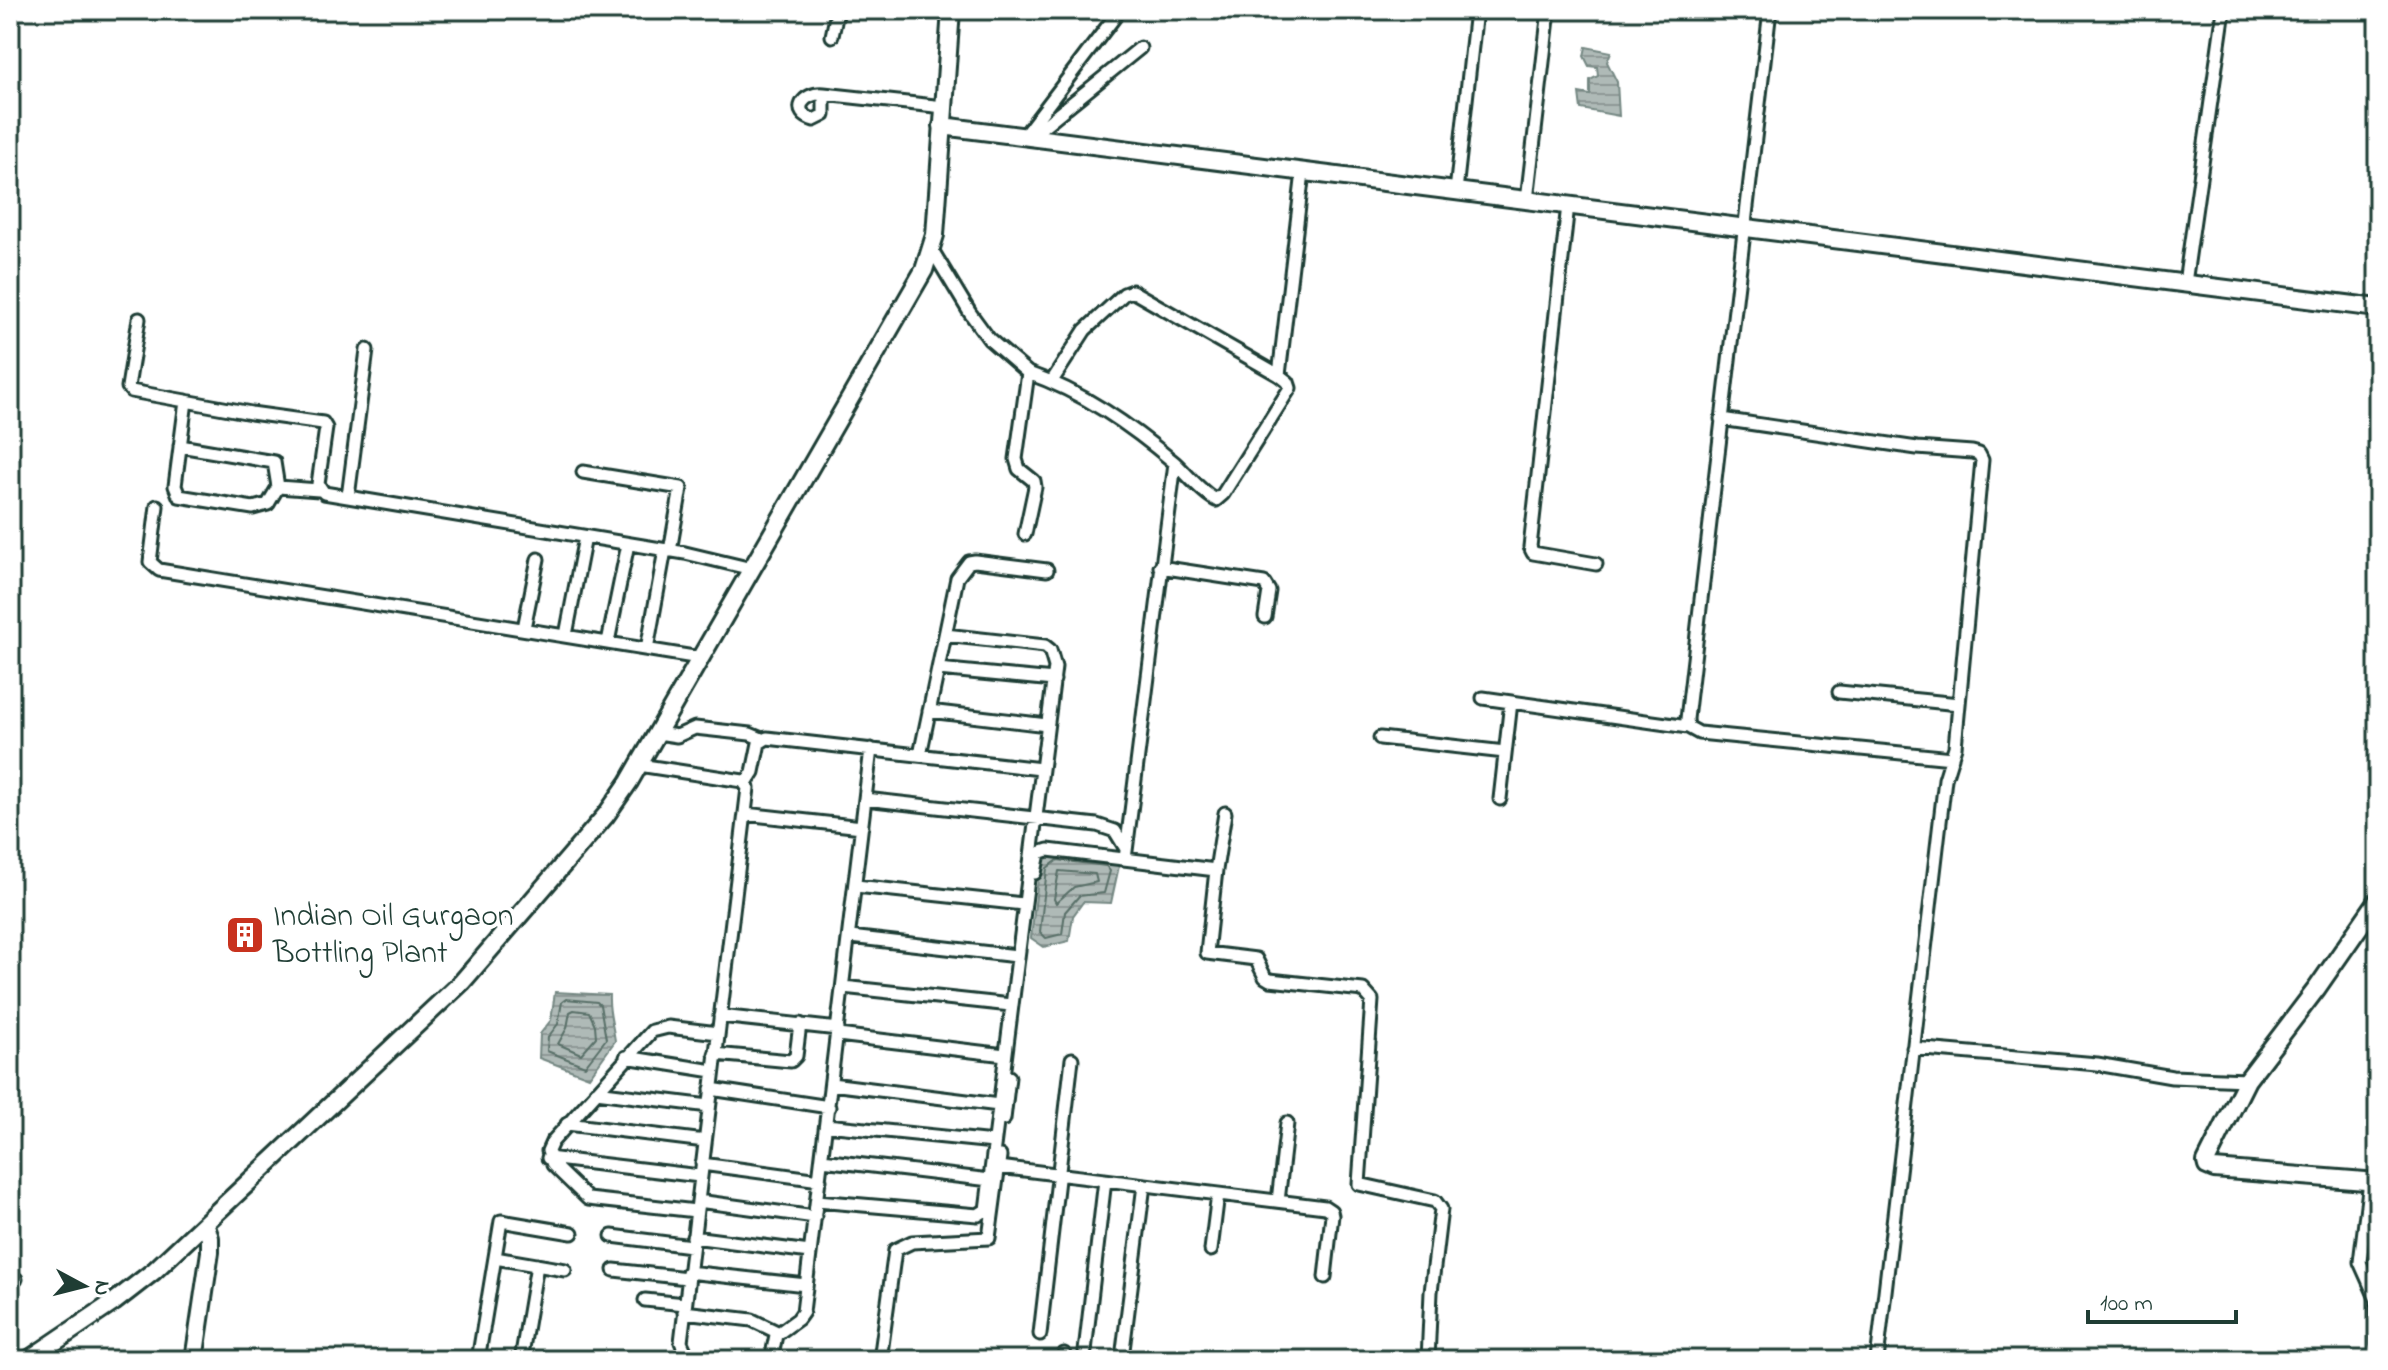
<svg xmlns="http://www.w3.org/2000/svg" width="2388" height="1370" font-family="'Indie Flower',sans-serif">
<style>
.water{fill:url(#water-rules);stroke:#758883;stroke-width:2}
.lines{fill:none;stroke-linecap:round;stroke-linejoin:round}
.shore{stroke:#596f68;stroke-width:2}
.street-casing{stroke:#1f3d34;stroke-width:17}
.secondary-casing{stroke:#1f3d34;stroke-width:22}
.street{stroke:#fff;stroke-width:11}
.secondary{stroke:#fff;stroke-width:16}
.labels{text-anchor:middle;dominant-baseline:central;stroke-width:8;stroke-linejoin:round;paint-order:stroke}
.poi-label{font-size:32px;fill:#1f3d34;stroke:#fff;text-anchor:start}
</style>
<defs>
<pattern id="water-rules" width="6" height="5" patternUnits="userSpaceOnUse" patternTransform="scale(2)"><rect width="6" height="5" fill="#afbab7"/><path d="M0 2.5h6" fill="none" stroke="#8e9896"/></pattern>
</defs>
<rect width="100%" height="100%" fill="#fff"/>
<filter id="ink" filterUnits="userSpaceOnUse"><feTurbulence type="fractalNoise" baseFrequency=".0125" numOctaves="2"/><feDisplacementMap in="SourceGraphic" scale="16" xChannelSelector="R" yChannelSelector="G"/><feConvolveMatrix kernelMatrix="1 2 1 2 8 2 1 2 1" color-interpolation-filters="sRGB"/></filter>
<g filter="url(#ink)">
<path class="water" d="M 1586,47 L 1611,52 L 1607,62 L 1617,82 L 1619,116 L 1581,109 L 1579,93 L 1590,95 L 1590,80 L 1598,76 L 1597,67 L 1589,66 L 1584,56 Z
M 1055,851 L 1111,858 L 1119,866 L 1111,903 L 1083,902 L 1073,916 L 1069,941 L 1044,947 L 1031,938 L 1040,862 Z
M 555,992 L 609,995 C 608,1011 613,1025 615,1041 L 589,1077 L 539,1058 L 540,1034 L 551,1020 Z"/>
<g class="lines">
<path class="shore" d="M 1058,860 L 1106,866 L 1110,871 L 1104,893 L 1079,896 L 1065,912 L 1062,934 L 1046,938 L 1040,932 L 1047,868 Z
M 1059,871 L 1095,874 L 1097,882 L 1074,887 L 1056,903 L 1054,899 Z
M 566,999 L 597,1002 L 600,1005 L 606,1039 L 585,1066 L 547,1051 L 548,1037 L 558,1024 L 562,1002 Z
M 574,1010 L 589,1012 L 595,1025 L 596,1037 L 581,1054 L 558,1044 L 567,1028 L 570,1012 Z"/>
<defs>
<path id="street" d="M 1770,10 L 1687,719 L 1688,727 L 1699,733 L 1952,758
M 832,36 L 836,17 L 840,10
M 824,94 L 824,115 L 814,120 C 790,113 802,92 824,94 L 944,107
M 1024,136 L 1120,10
M 1030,137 L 1140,48
M 1456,191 L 1476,10
M 1527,200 L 1549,10
M 1568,205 L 1530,547 L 1533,553 L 1596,564
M 932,250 L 970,313 L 989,339 L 1028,373 L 1016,459 L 1019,469 L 1034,481 L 1035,487 L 1025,534
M 2185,283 L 2224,10
M 139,319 L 128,387 L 131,391 L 251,413 L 323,423 L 326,428 L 318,484 L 324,493 L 685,553 L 752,569
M 1028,373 C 1083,392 1130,425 1175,463 C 1188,475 1200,491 1216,500 L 1223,494 L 1290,388 L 1288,382 L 1279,375 L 1132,291 L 1124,294 L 1085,330 L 1052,381
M 1279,375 L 1303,172
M 186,401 L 175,486 L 179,496 L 253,508 L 268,504 L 278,487 L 319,490
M 1721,419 L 1917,448 L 1972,452 L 1979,454 L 1982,460 L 1955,747 L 1945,779 L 1877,1360
M 180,446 L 274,462 L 278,487
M 583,472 L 681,488 L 670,551
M 348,497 L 367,350
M 157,506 L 150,562 L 159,570 L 700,658
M 1160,567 L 1264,583 L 1269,591 L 1265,617
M 524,628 L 538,559
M 566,635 L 585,537
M 608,642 L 628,544
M 647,649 L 665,550
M 938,669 L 1054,680
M 1839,692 L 1959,704
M 1483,698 L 1688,727
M 929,711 L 1047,725
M 658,733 L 677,736 L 695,728 L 750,734 L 762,739
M 1380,738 L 1505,752
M 920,755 L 957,578 L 969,562 L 975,561 L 1047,570
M 639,765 L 743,781 L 748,788 L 681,1342 L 686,1353 L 694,1357 L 734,1360
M 746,783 L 753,772 L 759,743 L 767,738 L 1041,769
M 865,799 L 1097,825 L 1115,831 L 1126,849
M 1500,799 L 1511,702
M 1225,813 L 1216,870 L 1207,953 L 1256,959 L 1265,977 L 1270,980 L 1363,990 L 1372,1000 L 1359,1184 L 1435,1201 L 1441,1209 L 1431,1292 L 1428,1360
M 745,814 L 862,827
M 1125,859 L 1175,463
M 1035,873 L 1039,853 L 1048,850 L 1216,870
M 856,886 L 1023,904
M 850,937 L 1017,956
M 843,987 L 1011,1005
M 720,1016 L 838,1029
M 838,1035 L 1005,1055
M 1913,1048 L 2097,1064 L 2172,1077 L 2247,1080
M 715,1054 L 791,1061 L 796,1056 L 800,1024
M 626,1057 L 713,1071
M 831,1084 L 999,1105
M 711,1089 L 829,1107
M 596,1092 L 709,1106
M 1004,1119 L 1009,1077
M 567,1124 L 705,1141
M 826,1125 L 994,1142
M 548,1158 L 700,1176
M 822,1160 L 990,1180
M 702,1164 L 820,1180
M 999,1167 L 1325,1207 L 1331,1211 L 1332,1215 L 1325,1277
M 2370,1181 L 2360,1262 L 2377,1300 L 2378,1345
M 698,1201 L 815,1217
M 817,1201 L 978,1215 L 986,1210 L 1055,667 L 1050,650 L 1045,646 L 945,635
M 1278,1201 L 1287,1123
M 696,1211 L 588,1199 L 553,1165 L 548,1151 L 552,1142 L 652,1031 L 668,1027 L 718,1033
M 612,1236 L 691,1246
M 693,1237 L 810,1252
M 1211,1250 L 1218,1194
M 495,1258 L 565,1270
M 614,1270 L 687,1278
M 688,1272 L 806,1285
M 10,1278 L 16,1279
M 645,1300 L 685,1304
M 684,1312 L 752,1320 L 779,1333
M 1040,1334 L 1072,1059
M 1123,1350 L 1144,1185
M 1085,1351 L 1105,1180
M 478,1360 L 501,1221 L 572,1233
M 521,1360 L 537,1265
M 771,1360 L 776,1335 L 798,1319 L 803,1312 L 871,749
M 880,1360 L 895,1250 L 912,1242 L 989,1238 L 1000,1156
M 1063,1360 L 1064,1354"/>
<path id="secondary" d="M 942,126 L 2378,308
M 2378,900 L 2317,988 L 2247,1080 L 2206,1162 L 2207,1166 L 2214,1169 L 2378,1182
M 28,1360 L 114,1302 L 154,1271 L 462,982 L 606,815 L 629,782 L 924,270 L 935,235 L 951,10
M 194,1360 L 210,1252 L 210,1238 L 205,1224"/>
</defs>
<use href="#street" class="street-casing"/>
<use href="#secondary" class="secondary-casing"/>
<use href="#street" class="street"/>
<use href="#secondary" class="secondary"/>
</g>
</g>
<defs>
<symbol id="building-square" viewBox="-11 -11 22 22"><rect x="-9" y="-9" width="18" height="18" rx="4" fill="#c8321e" stroke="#fff"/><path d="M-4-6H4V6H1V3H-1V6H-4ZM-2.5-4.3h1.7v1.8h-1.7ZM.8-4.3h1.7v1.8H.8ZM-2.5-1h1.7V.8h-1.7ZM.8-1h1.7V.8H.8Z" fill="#fff"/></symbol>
</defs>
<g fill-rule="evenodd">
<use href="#building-square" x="223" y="913" width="44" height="44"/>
</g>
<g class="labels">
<g class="poi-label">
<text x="273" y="917">Indian Oil Gurgaon<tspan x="273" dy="37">Bottling Plant</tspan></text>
</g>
</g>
<rect width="2388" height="1370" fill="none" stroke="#fff" stroke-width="40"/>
<rect x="20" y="20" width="2348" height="1330" fill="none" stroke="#1f3d34" stroke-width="3" filter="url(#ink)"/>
<g transform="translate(84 1286) rotate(97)" stroke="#ffffff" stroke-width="6" paint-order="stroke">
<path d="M0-6L14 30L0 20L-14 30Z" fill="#1f3d34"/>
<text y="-12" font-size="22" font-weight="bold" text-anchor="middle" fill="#1f3d34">N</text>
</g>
<path d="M2088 1310v12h148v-12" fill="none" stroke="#1f3d34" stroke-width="4"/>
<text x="2100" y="1310" font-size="24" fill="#1f3d34" stroke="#ffffff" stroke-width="6" paint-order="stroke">100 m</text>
</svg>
